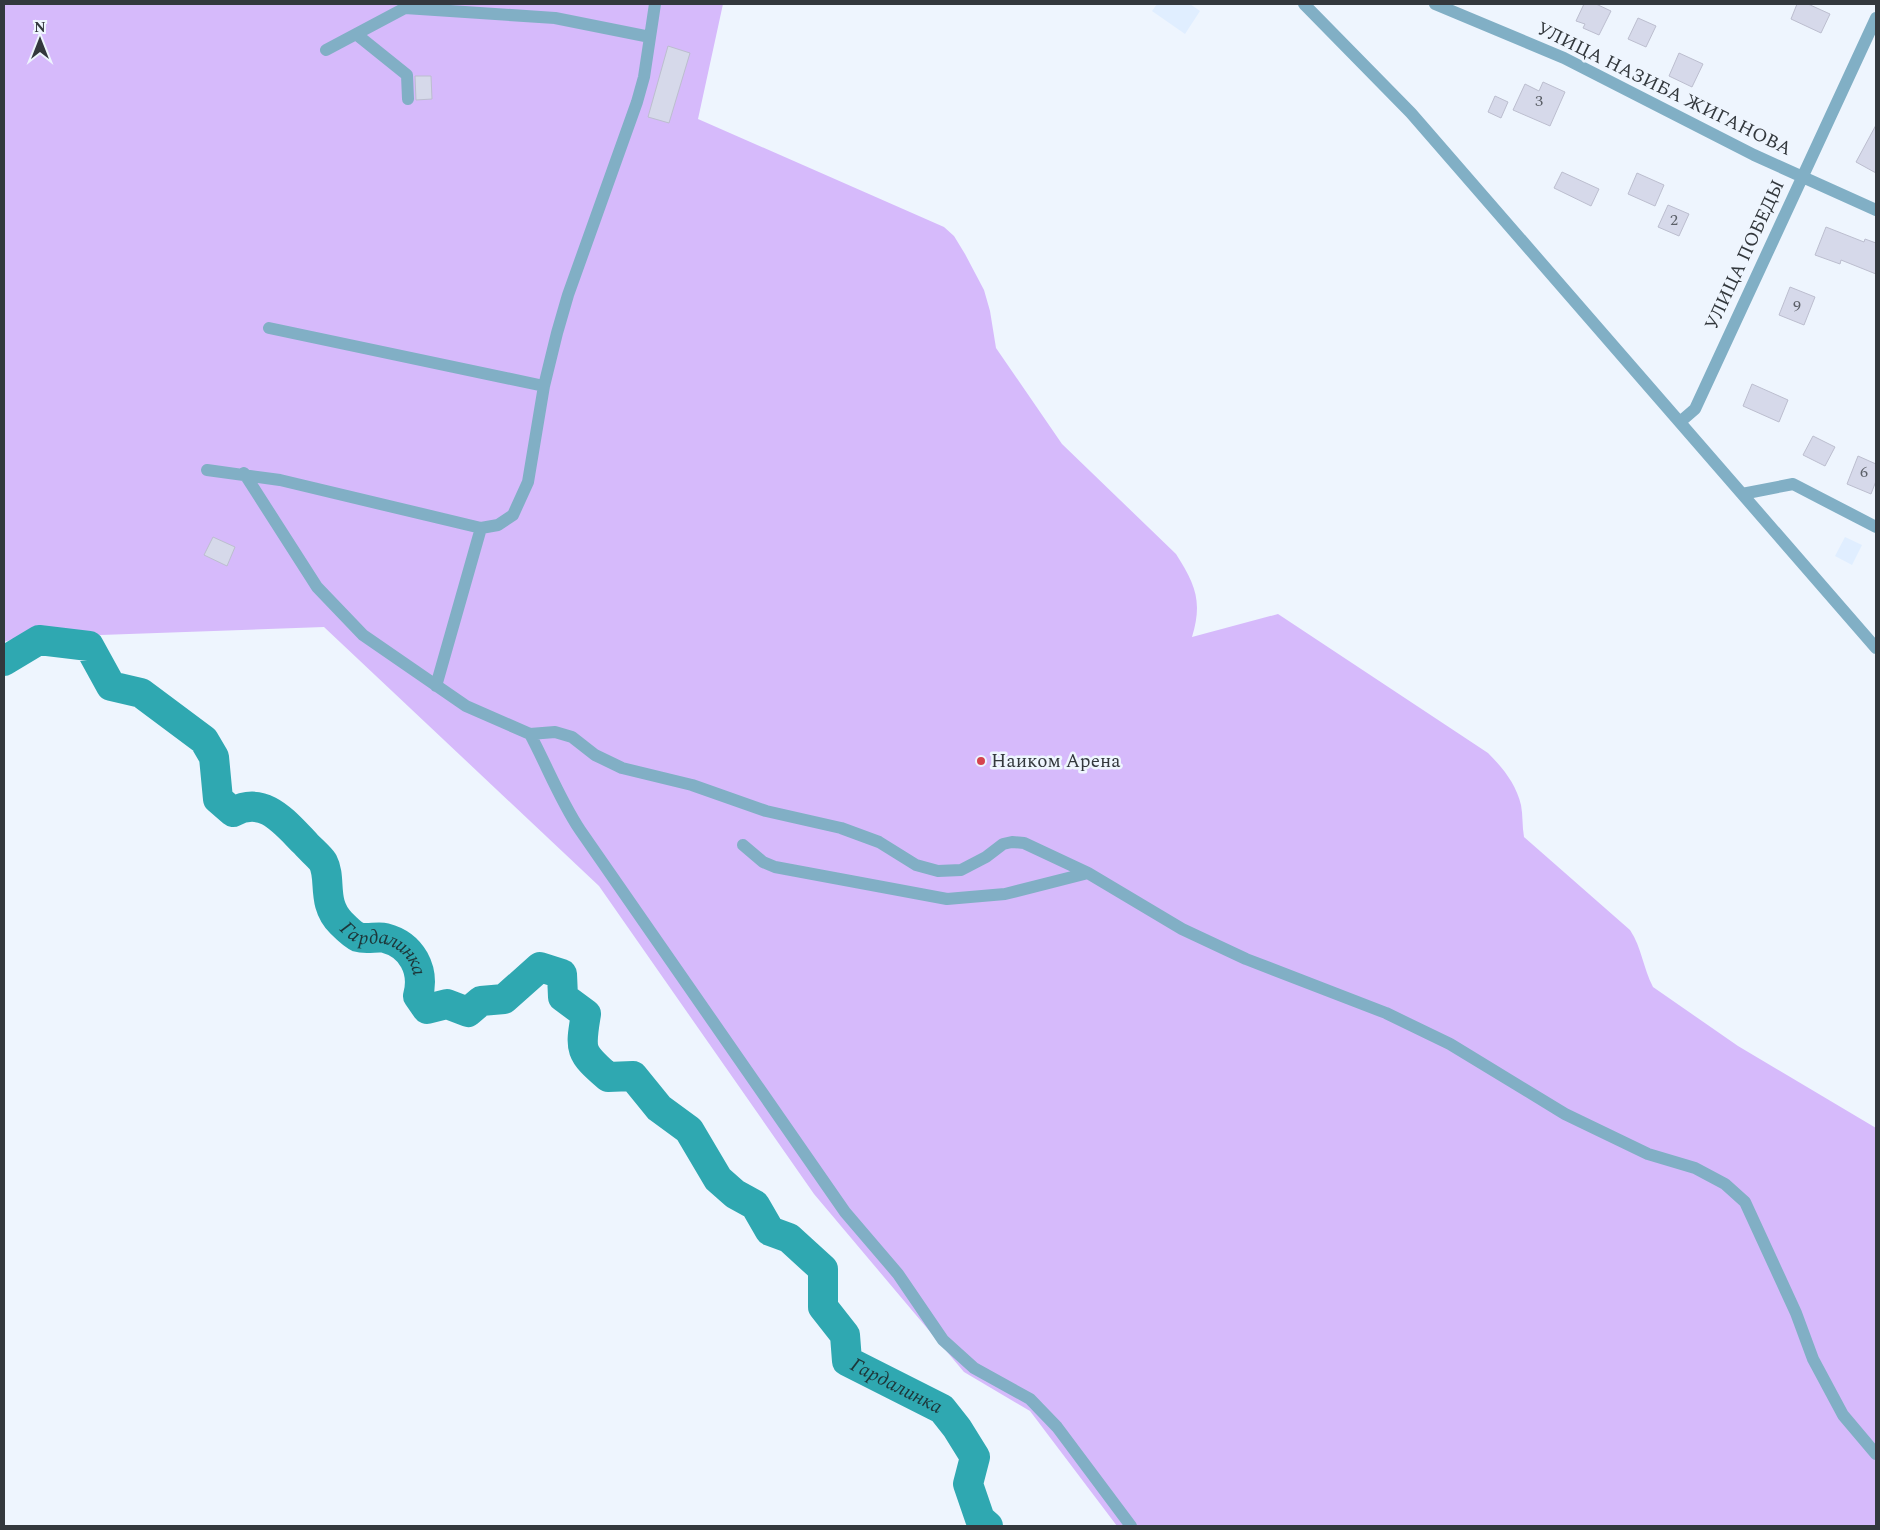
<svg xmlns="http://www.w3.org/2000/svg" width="1880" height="1530" font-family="Spectral,serif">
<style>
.built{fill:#e0eeff}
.green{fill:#d6bafb}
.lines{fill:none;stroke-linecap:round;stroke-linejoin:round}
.river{stroke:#2fa8b1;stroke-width:30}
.building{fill:#d6d9ea;stroke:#bcbecf}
.minor{stroke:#81afc5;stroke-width:12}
.poi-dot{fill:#d5444e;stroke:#eef5fe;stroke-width:2}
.labels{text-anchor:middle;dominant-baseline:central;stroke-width:5;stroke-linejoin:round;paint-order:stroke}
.number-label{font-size:16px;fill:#5c6068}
.street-label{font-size:19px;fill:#33383d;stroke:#eef5fe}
.poi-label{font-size:19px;fill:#33383d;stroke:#eef5fe;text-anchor:start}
.water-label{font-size:20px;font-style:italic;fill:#1d3639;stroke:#eef5fe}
</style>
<rect width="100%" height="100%" fill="#eef5fe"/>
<path class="built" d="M 1157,4 L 1190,4 L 1200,11 L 1185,34 L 1152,11 Z
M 1845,537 L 1862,545 L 1852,565 L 1835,556 Z"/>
<path class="green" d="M 4,4 L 723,4 L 698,119 L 944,227 L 954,236 L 965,254 L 984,290 L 990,311 L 996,348 L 1062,444 L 1176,554 C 1195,584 1203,601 1192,637 L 1278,614 L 1488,753 C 1503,768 1516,784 1521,805 C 1523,815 1522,826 1524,837 L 1630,930 C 1642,948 1643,968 1653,987 L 1738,1046 L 1876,1128 L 1876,1526 L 1117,1526 L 1030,1411 L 964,1372 L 814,1194 L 599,886 L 324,627 L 16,638 L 4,642 Z"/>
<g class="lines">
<path class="river" id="s1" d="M 4,661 L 39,640 L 89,646 L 111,686 L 141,693 L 204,740 L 214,757 L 218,799 L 233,812 C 264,795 284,822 305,843 C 310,849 319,856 323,862 C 332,879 321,903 341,923 C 345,927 353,935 358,937 C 367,940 377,936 385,938 C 412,945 425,970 418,996 L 427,1009 L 447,1004 L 468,1012 L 481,1001 L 504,999 L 540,967 L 562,974 L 563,997 L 586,1014 C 580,1050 579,1052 608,1077 L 633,1076 L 659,1108 L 689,1130 L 718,1179 L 735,1194 L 755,1205 L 770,1231 L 789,1238 L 823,1269 L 823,1307 L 845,1335 L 847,1361 L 942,1409 L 957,1428 L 975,1457 L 968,1484 L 980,1519 L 988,1526"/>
</g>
<path class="building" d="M 1584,4 L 1596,4 L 1611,11 L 1599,35 L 1583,28 L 1585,24 L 1576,21 Z
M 1797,4 L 1808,4 L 1830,14 L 1821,33 L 1791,19 Z
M 1638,18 L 1656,26 L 1646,47 L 1628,39 Z
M 668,46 L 690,53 L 669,123 L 648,117 Z
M 1679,53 L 1703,64 L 1692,87 L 1669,76 Z
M 415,76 L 431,76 L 432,99 L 416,100 Z
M 1543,82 L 1565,92 L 1550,126 L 1513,110 L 1525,84 L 1539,91 Z
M 1495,96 L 1508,102 L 1501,118 L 1488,112 Z
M 1876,125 L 1876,173 L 1856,162 Z
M 1562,172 L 1599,189 L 1591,206 L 1554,188 Z
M 1637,173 L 1664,185 L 1655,206 L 1628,194 Z
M 1668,205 L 1689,214 L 1679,236 L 1658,227 Z
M 1826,227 L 1864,242 L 1865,239 L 1876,243 L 1876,274 L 1841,260 L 1840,264 L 1815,255 Z
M 1790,287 L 1815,297 L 1804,325 L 1779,315 Z
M 1752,384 L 1788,400 L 1779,422 L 1743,406 Z
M 1813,436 L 1835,447 L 1825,466 L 1803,455 Z
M 1858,456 L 1876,464 L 1876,481 L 1871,494 L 1847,484 Z
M 213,537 L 235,547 L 227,566 L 204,555 Z"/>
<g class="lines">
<path class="minor" d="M 1304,4 L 1411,113 L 1876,648
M 1435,4 L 1564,58 L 1754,155 L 1876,210
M 356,34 L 407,75 L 408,99
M 326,50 L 405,8 L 555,18 L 650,37
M 269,328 L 544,386
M 1680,422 L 1695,409 L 1876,18
M 207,470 L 280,480 L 481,528 L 498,525 L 513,515 L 528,482 L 544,386 L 557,333 L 568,295 L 637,102 L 644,77 L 655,4
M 244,473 L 317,587 L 363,635 L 466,706 L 530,734 L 555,732 L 572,737 L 595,755 L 622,768 L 692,785 L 766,811 L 841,828 L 879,842 L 916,865 L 938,871 L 961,870 L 986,857 L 1003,844 L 1012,842 L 1024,843 L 1088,873
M 1742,494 L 1793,484 L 1876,527
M 436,686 L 481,528
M 530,734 C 547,766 560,800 580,830 L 845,1212 L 898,1274 L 943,1340 L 974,1368 L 1030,1399 L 1057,1427 L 1131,1526
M 743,845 L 763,862 L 775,867 L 947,899 L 1005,894 L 1088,873 L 1182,929 L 1246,959 L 1386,1013 L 1450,1044 L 1565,1114 L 1648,1154 L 1695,1168 L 1725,1184 L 1745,1202 L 1796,1313 L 1813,1359 L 1843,1415 L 1876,1454"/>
</g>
<circle class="poi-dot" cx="981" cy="761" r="5"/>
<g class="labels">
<g class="number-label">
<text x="1539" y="101">3</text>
<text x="1674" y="220">2</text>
<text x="1797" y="306">9</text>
<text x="1864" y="472">6</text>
</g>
<g class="street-label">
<text transform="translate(1664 89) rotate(26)">УЛИЦА НАЗИБА ЖИГАНОВА</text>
<text transform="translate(1745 255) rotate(-65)">УЛИЦА ПОБЕДЫ</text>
</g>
<g class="poi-label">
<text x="991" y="761">Наиком Арена</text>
</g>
<g class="water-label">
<text stroke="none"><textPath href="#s1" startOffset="558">Гардалинка</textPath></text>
<text stroke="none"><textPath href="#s1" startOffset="1381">Гардалинка</textPath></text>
</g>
</g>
<rect width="1880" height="1530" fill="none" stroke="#33383d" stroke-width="10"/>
<g transform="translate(40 40)" stroke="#eef5fe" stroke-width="4" paint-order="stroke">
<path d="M0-4L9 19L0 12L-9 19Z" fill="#33383d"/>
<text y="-8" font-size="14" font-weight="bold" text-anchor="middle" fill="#33383d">N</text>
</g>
</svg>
